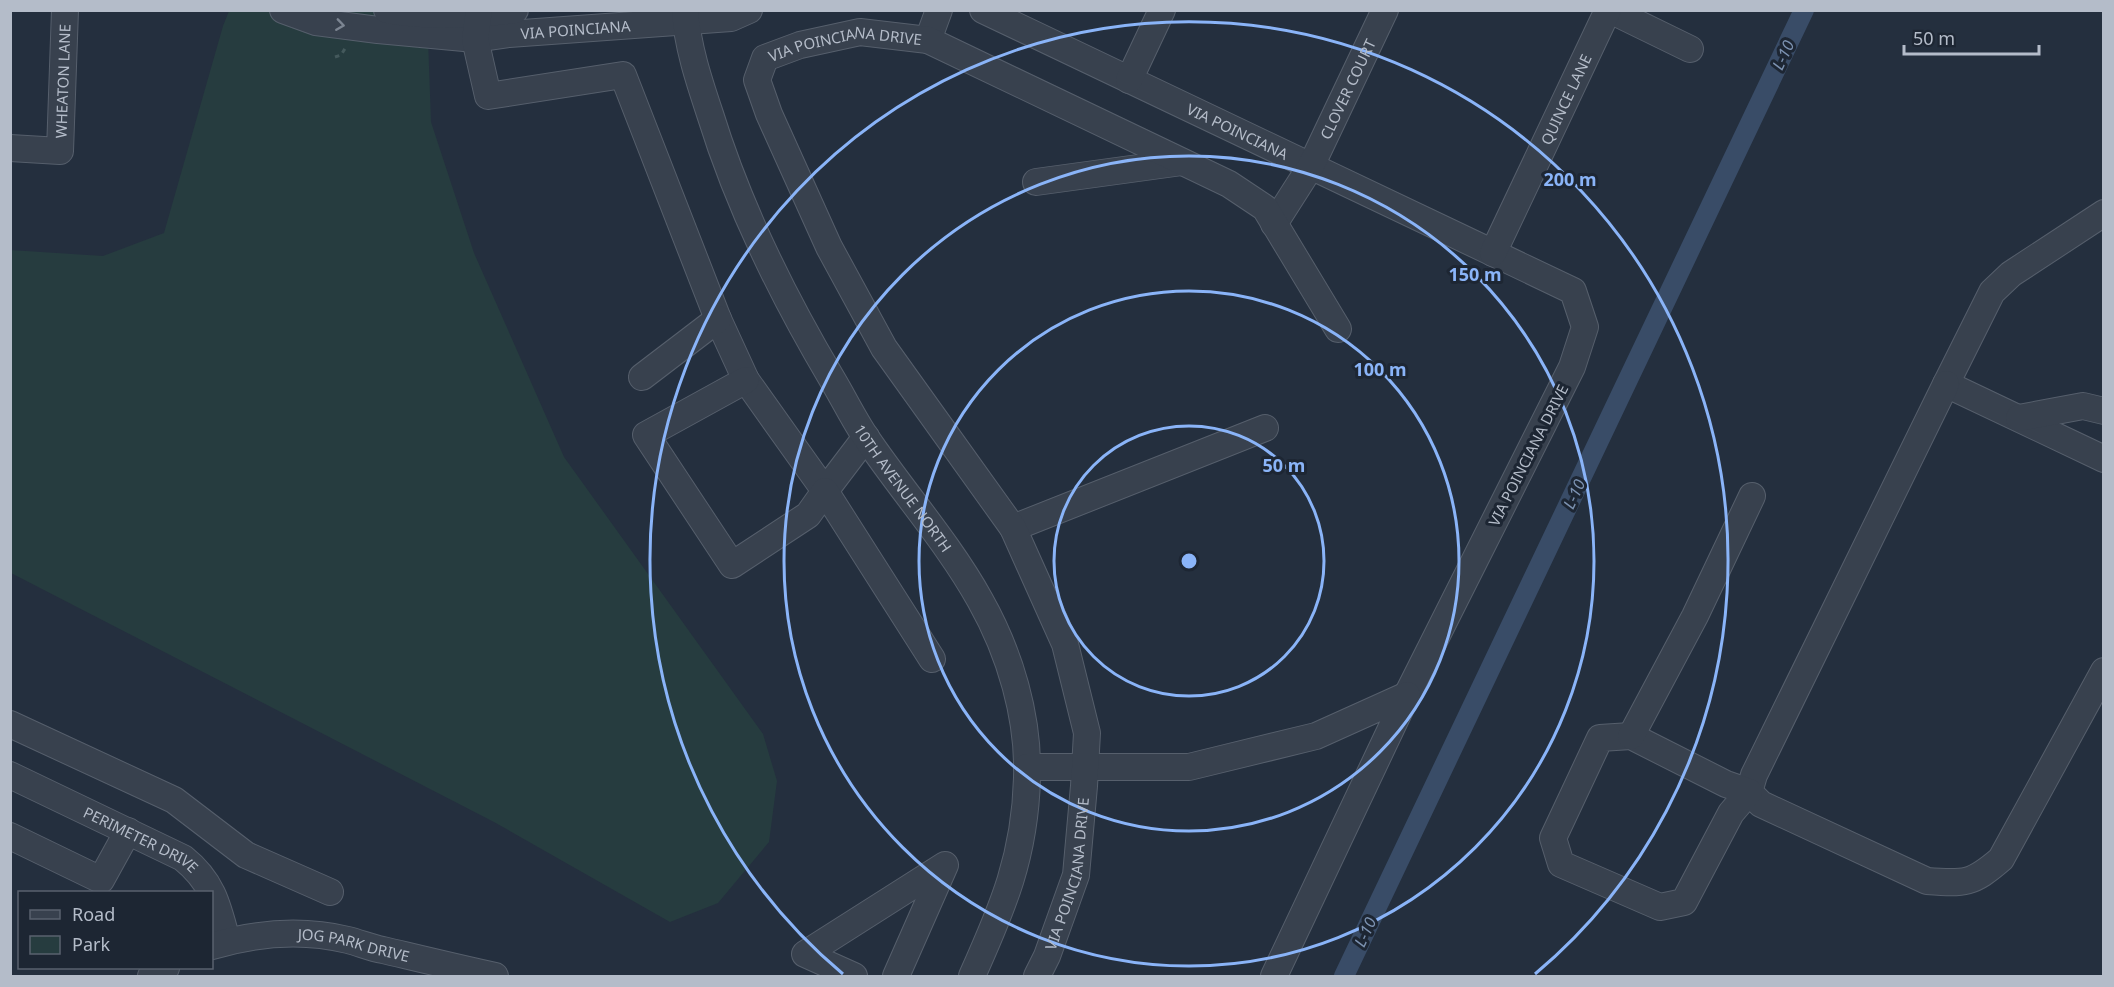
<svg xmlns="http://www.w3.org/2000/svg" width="2114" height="987" font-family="'Noto Sans',sans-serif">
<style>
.green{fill:#263c3f}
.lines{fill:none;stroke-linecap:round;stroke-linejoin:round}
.canal{stroke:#394c67;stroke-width:20}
.minor-casing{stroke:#565f6c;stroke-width:28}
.path{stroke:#44595c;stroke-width:3;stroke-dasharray:4.5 4.5;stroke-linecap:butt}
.minor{stroke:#38414e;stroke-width:26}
.oneway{stroke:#7c8592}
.ring{fill:none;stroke:#8ab4f8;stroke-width:3}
.labels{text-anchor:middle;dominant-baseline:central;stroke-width:6;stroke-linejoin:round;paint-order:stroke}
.street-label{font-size:15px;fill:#b4bcc9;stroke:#1d2633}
.water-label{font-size:16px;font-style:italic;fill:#7c92b1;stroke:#1d2633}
.centre{fill:#8ab4f8;stroke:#1d2633;stroke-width:3}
.ring-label{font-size:18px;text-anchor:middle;font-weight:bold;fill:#8ab4f8;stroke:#1d2633;stroke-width:6;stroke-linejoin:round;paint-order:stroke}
</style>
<rect width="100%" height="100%" fill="#242f3e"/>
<path class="green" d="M 229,11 L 427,11 L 431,122 L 474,253 L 564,457 L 763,734 L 777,781 L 769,842 L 718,903 L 670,922 L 494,822 L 11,573 L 10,250 L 103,256 L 164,233 L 223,26 Z"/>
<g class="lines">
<path class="canal" d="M 1344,976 L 1804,10"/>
<defs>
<g id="minor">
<path id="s1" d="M 283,10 L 316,22 L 378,30 L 475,39 L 509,34 L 731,18 L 749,10"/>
<path d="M 387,10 C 429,18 473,15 515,10"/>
<path d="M 479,10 L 475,39 L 488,96 L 623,75 L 718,319 L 746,380 L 825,491 L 866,437"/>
<path id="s2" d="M 685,10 C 687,45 699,81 710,114 C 739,208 782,295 832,379 C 844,399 854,420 867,439 C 903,492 949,544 980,600 C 1010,653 1029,717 1027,778 C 1025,856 1003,907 972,976"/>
<path id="s3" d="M 983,10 L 1573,291 L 1585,327 L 1572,367 L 1407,695"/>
<path d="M 1610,10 L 1690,49"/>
<path d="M 928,40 L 939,10"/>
<path d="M 1129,80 L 1162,10"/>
<path id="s4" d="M 10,148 L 60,151 L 65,10"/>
<path d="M 1036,182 L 1182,162"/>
<path d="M 2104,213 L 2011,274 L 1992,292 L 1946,384 L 2104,459"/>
<path id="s5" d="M 1274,224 L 1311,166 L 1385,10"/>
<path id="s6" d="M 1493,253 L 1608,10"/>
<path d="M 642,377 L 718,319"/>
<path d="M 746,380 L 646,435 L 732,565 L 808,515 L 825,491 L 932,659"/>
<path d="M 1946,384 L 1754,775 L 1749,792 L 1761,804 L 1927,881 C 1965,884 1972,884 2001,859 L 2104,671"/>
<path d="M 2019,418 L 2083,406 L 2104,411"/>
<path d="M 1013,528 L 1265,428"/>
<path d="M 10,724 L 174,800 L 246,855 L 330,892"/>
<path d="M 1631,736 L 1726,784 L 1749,792 L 1731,813 L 1684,902 L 1660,907 L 1561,864 L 1553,838 L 1600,738 Z"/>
<path d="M 1631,736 L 1695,616 L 1752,496"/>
<path d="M 1027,767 L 1189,767 L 1316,736 L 1407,695 L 1274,976"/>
<path id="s7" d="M 10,775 L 183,858 C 213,882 218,906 227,941"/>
<path d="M 10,836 L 101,880 L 128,831"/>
<path id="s8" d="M 212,946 C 256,933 302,929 348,940 C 360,943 371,948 383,950 C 421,959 458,968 495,976"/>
<path d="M 151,976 L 166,968"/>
<path d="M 854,976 L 805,954 L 945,865 L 896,976"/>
<path id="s9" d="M 1037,976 L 1047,956 L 1076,875 L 1084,786 L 1087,733 L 1065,644 L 1013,528 L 884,348 L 829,247 L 769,114 L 757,80 L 765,58 L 800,45 L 860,32 L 928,40 L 1229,184 L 1265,208 L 1338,329"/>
</g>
</defs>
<use href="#minor" class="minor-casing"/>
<path class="path" d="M 335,57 L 341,55 L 346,47"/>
<use href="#minor" class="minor"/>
</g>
<defs><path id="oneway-chevron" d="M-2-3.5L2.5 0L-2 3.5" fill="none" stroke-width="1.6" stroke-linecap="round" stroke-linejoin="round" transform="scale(1.5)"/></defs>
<use class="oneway" href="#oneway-chevron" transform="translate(340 25) rotate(8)"/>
<g class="ring">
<circle cx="1189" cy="561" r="135"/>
<circle cx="1189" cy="561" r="270"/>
<circle cx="1189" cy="561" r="405"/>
<path d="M843 974A539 539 0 1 1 1535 974"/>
</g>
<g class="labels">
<g class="street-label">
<text stroke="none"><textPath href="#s1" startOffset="296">VIA POINCIANA</textPath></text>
<text stroke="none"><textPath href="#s9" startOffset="1094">VIA POINCIANA DRIVE</textPath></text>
<text stroke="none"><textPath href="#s4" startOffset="120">WHEATON LANE</textPath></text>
<text stroke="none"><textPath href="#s5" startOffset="154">CLOVER COURT</textPath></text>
<text stroke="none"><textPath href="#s6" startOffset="170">QUINCE LANE</textPath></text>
<text stroke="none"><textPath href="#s3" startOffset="282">VIA POINCIANA</textPath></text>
<text transform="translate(1528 455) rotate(-63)">VIA POINCIANA DRIVE</text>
<text stroke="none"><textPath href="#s2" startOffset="530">10TH AVENUE NORTH</textPath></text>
<text stroke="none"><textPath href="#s7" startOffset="146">PERIMETER DRIVE</textPath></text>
<text stroke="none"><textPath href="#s9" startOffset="108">VIA POINCIANA DRIVE</textPath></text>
<text stroke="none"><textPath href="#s8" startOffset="144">JOG PARK DRIVE</textPath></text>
</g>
<g class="water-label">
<text transform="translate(1783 55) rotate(-65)">L-10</text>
<text transform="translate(1574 494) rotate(-65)">L-10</text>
<text transform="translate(1365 932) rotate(-65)">L-10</text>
</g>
</g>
<circle cx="1189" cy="561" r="9" class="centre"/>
<g class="ring-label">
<text x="1570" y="186">200 m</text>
<text x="1475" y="281">150 m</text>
<text x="1380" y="376">100 m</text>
<text x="1284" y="472">50 m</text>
</g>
<rect width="2114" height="987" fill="none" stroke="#b4bcc9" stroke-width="24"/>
<rect x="18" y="891" width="195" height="78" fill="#1d2633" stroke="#59626f" stroke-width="1.5"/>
<rect x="30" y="910" width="30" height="9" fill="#38414e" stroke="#59626f" stroke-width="1.5"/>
<text x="72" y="921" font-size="18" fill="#b4bcc9">Road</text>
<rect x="30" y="936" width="30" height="18" fill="#263c3f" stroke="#59626f" stroke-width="1.5"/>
<text x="72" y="951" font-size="18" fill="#b4bcc9">Park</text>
<path d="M1904 45v9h135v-9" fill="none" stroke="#b4bcc9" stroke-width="3"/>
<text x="1913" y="45" font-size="18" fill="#b4bcc9" stroke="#1d2633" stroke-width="4.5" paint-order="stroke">50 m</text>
</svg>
